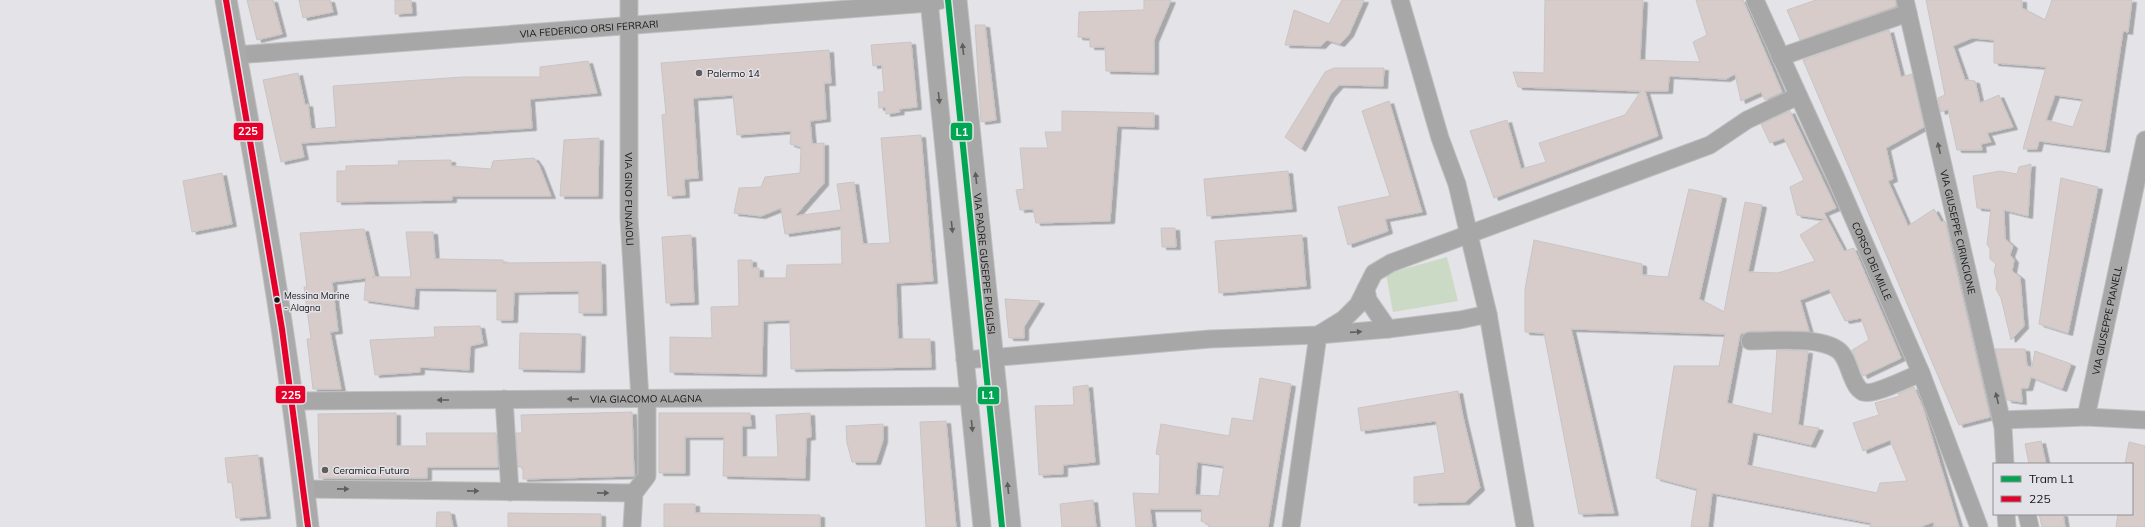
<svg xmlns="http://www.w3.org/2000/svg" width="2145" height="527" font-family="Mulish,sans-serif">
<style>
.green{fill:#cadac4}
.building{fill:#d8cccb;stroke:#c7c5c6;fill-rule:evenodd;filter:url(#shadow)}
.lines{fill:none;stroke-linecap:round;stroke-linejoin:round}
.minor-casing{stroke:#bfbfc1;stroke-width:19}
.major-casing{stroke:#bfbfc1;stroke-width:23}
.minor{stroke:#a8a7a7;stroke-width:17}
.major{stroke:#aaaaab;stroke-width:21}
.bus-1-casing{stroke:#e3e2e8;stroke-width:9}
.bus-1{stroke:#e4002b;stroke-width:6}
.tram-1-casing{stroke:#e3e2e8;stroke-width:9}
.tram-1{stroke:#00a651;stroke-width:6}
.oneway{fill:#5e5e5f}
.poi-dot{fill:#5d5d60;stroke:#e3e2e8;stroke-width:1.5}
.bus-dot{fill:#151517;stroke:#e3e2e8;stroke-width:1.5}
.labels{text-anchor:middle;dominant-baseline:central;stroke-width:3;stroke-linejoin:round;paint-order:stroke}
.bus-label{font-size:9px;fill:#151517;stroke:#e3e2e8;text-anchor:start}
.street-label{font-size:10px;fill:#151517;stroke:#e3e2e8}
.poi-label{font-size:10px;fill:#151517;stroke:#e3e2e8;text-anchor:start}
.line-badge{stroke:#e3e2e8;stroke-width:1.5}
.badge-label{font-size:11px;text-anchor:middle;font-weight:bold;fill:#fff}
</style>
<defs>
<filter id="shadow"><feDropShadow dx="4.5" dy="2.5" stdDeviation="0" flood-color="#0004"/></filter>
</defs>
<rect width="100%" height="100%" fill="#e4e3e7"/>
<path class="green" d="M 1447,257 L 1458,301 L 1393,312 L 1386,274 Z"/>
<path class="building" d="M 247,0 L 273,0 L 282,34 L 257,40 Z
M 299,0 L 330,0 L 333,12 L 303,18 Z
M 395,0 L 411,0 L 412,13 L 395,14 Z
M 1144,0 L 1171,0 L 1154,40 L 1154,72 L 1106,71 L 1105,47 L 1090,47 L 1090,38 L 1078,37 L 1079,12 L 1144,10 Z
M 1342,0 L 1364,0 L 1349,34 L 1340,44 L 1327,40 L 1321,46 L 1285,45 L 1294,10 L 1329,24 Z
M 1545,0 L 1643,0 L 1640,60 L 1700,62 L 1693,42 L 1707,35 L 1696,0 L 1743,0 L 1782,92 L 1765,100 L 1761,92 L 1741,101 L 1735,74 L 1726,79 L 1669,76 L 1668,91 L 1645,91 L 1658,136 L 1494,198 L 1470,131 L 1507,120 L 1521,169 L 1546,162 L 1539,143 L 1625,115 L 1641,91 L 1518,87 L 1513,72 L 1544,73 Z
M 1816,0 L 1895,0 L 1896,6 L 1800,40 L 1787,10 Z
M 1926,0 L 2022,0 L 2022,8 L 2045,20 L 2052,0 L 2132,0 L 2128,32 L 2123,31 L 2105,150 L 2039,141 L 2037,149 L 2023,149 L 2046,67 L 1994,63 L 1994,40 L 1972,38 L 1953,46 L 1965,80 L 1975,81 L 1980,103 L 1999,95 L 2013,127 L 1987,133 L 1991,142 L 1981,144 L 1982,150 L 1957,150 L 1948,109 L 1941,112 L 1938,98 L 1945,95 ZM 2055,95 L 2083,99 L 2073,127 L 2046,120 Z
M 975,25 L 985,25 L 996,120 L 981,122 Z
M 1889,30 L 1901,77 L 1912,74 L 1924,127 L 1886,148 L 1893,179 L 1888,181 L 1908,226 L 1934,209 L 1941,222 L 1945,221 L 1990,417 L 1959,425 L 1803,60 Z
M 911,42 L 917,107 L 899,109 L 900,112 L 886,114 L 886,107 L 879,108 L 878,92 L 884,92 L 882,65 L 873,66 L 871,45 Z
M 829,50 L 831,83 L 824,83 L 826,119 L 810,121 L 812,144 L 824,143 L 824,183 L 795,216 L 841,210 L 837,184 L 854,182 L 863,244 L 890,243 L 881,138 L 921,135 L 933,281 L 896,283 L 898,339 L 930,339 L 931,367 L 791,369 L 790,320 L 763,321 L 762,374 L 670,372 L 670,337 L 712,338 L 711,307 L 739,306 L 738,260 L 752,260 L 752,268 L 759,268 L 759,278 L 786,278 L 787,265 L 842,264 L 841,226 L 785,234 L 781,208 L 761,216 L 734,213 L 739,188 L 761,187 L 765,177 L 800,173 L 801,147 L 790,144 L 791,131 L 737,135 L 733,95 L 693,98 L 698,178 L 684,179 L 685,195 L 668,196 L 662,115 L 666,114 L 661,63 Z
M 588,61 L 597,93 L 530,99 L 532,128 L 301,143 L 304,157 L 281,162 L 263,80 L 298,73 L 305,105 L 308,104 L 311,129 L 336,127 L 333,86 L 463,77 L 540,77 L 540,67 Z
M 1334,68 L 1384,68 L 1383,86 L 1339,85 L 1330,95 L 1301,149 L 1285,137 L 1325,72 Z
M 1389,101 L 1422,212 L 1385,219 L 1388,231 L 1348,245 L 1338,207 L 1390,196 L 1362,111 Z
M 1062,111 L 1154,113 L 1154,127 L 1117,126 L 1110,221 L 1036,223 L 1033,209 L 1020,210 L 1016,190 L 1024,189 L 1020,148 L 1048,148 L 1045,132 L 1062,132 Z
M 1790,111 L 1836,208 L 1824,213 L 1844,251 L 1854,248 L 1901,358 L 1863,376 L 1852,350 L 1869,340 L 1861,318 L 1845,321 L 1829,289 L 1800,300 L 1809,331 L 1750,331 L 1740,334 L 1727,403 L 1772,414 L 1777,350 L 1808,351 L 1798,425 L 1819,428 L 1811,445 L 1753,432 L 1747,465 L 1877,493 L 1880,483 L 1907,481 L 1890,440 L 1863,451 L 1853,423 L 1879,415 L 1875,403 L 1900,396 L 1898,394 L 1914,387 L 1923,408 L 1959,527 L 1935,527 L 1933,522 L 1920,527 L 1870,527 L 1871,523 L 1712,493 L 1708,527 L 1691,527 L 1697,489 L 1656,478 L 1674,366 L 1719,366 L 1725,334 L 1571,329 L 1614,513 L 1579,514 L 1544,333 L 1525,332 L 1525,289 L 1534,240 L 1642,264 L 1642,275 L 1668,277 L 1689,189 L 1722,196 L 1699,299 L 1724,312 L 1745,202 L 1762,205 L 1748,272 L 1778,273 L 1815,261 L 1800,235 L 1825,219 L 1797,215 L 1790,187 L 1804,180 L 1784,138 L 1770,143 L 1761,124 Z
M 599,138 L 598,196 L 560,196 L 564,140 Z
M 534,158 L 539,165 L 551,196 L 452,196 L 452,200 L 337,202 L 337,171 L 346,171 L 346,166 L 399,165 L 398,161 L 451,160 L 451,166 L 491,169 L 493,161 Z
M 2031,164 L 2028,216 L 2004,210 L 2005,239 L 2013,246 L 2010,255 L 2014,260 L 2012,271 L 2020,277 L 2024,326 L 2011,340 L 2001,298 L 1996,289 L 1997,281 L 1994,271 L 1996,264 L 1990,259 L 1990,249 L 1987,244 L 1991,209 L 1977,208 L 1973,176 L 2000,171 L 2017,174 L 2019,167 Z
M 1288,171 L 1292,209 L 1207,216 L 1204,179 Z
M 222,173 L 232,224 L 192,232 L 183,181 Z
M 2061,178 L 2098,187 L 2068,333 L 2039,324 Z
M 1161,228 L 1175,228 L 1176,247 L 1162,247 Z
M 364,229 L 375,277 L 372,277 L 411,277 L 406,232 L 433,232 L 435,259 L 503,260 L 503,263 L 601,262 L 602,313 L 579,313 L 579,291 L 514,292 L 513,320 L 497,320 L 497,289 L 415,288 L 414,307 L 364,300 L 366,278 L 332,282 L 338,331 L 330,332 L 341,389 L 313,389 L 307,339 L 311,339 L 304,287 L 307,287 L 300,233 Z
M 691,235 L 694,302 L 666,303 L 662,237 Z
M 1302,235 L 1306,286 L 1219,293 L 1215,241 Z
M 1005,299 L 1040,301 L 1024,327 L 1024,338 L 1009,338 Z
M 480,326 L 483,343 L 470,346 L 469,370 L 420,367 L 420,372 L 375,375 L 370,340 L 435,337 L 434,327 Z
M 520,333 L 581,334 L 580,370 L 519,369 Z
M 1995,349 L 2025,349 L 2027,366 L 2032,367 L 2035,351 L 2071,364 L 2062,389 L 2031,377 L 2028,388 L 2021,388 L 2022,402 L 2007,400 Z
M 1260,378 L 1291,384 L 1268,527 L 1209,527 L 1208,524 L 1201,521 L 1202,509 L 1150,509 L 1152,527 L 1136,527 L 1133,493 L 1159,494 L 1160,455 L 1156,454 L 1161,424 L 1229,436 L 1232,418 L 1253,421 ZM 1197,462 L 1224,466 L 1219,496 L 1195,495 Z
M 1088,385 L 1095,462 L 1063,465 L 1063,474 L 1039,475 L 1035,406 L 1074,405 L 1073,387 Z
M 1458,391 L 1463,417 L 1480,488 L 1465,502 L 1414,503 L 1414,477 L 1445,473 L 1436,421 L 1361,431 L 1358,408 Z
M 632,412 L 634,476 L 523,479 L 523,467 L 518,467 L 516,433 L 522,433 L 521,415 Z
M 396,413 L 396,446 L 427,446 L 426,433 L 496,433 L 498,467 L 427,467 L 427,478 L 319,478 L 318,414 Z
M 659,413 L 750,413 L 751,426 L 742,426 L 742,457 L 778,457 L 776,415 L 810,413 L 811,437 L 806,438 L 805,478 L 723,476 L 724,437 L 685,437 L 685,473 L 659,473 Z
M 946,421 L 956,527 L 926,527 L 920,422 Z
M 883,424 L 883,440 L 876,462 L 852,462 L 847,443 L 846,426 Z
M 2041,441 L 2046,464 L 2029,464 L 2025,444 Z
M 2129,442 L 2145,446 L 2145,527 L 2116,527 L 2118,514 L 2132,514 L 2132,464 L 2125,464 Z
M 258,455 L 266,516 L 236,518 L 232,482 L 228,483 L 225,458 Z
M 1093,500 L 1096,527 L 1062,527 L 1060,504 Z
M 664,504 L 695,504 L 695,513 L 820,515 L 820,527 L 664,527 Z
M 437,512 L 450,512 L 453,527 L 436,527 Z
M 508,513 L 601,514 L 601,527 L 508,527 Z
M 2039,514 L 2063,514 L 2065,527 L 2042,527 Z"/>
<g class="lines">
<defs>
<g id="minor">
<path id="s1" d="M 629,0 L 629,218 L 640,399"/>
<path d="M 929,0 L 982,527"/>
<path id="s2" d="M 958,0 L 1012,527"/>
<path d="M 1400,0 L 1440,138 L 1457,184 L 1469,235 L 1488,314 L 1525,527"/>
<path id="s3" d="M 1755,0 L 1836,178 L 1921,373 L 1979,527"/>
<path id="s4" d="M 1905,0 L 2003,427 L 2005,464"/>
<path id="s5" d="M 236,55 L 929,3 L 941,0"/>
<path d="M 1780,57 L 1908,13"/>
<path d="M 1366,289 L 1368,300 L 1388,329"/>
<path d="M 1318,335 L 1344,319 L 1358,305 L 1374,273 L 1391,263 L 1710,145 L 1747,120 L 1798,96"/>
<path d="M 1750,341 C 1773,341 1819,336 1838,350 C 1845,355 1848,366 1851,374 C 1854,381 1856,388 1863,392 C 1873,396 1910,377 1921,373"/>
<path d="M 965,360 L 1210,339 L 1318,335 L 1388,329 L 1460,320 L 1488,314"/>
<path d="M 504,399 L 510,492"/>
<path id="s6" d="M 294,401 L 969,396 L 998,394"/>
<path d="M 2086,417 L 2145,420"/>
<path id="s7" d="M 2002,420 L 2086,417 L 2145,140"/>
<path d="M 304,489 L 634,493"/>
<path d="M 2006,514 L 2007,527"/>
<path d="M 2027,514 L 2030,527"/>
<path d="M 632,527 L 634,493 L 647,476 L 647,398"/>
<path d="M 1291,527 L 1318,335"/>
</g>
<path id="major" d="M 226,0 C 258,175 289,350 308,527"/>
</defs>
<use href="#minor" class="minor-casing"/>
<use href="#major" class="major-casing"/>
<use href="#minor" class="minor"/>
<use href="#major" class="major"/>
<defs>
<path id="bus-1" d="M 226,0 L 282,329 L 308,527"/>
</defs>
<use href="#bus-1" class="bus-1-casing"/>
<use href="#bus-1" class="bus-1"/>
<defs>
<path id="tram-1" d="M 948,0 L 1002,527"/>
</defs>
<use href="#tram-1" class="tram-1-casing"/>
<use href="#tram-1" class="tram-1"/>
</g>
<defs><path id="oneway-solid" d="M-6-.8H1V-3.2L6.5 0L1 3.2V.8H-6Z"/></defs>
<g class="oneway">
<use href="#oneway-solid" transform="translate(963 49) rotate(-96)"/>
<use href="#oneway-solid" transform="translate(939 98) rotate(84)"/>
<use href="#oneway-solid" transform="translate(1939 148) rotate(-103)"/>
<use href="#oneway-solid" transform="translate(976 178) rotate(-96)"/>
<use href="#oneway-solid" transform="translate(952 227) rotate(84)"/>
<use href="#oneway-solid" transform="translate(1356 332) rotate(-4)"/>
<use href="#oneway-solid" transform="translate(1997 398) rotate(-103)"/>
<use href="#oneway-solid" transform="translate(573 399) rotate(180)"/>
<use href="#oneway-solid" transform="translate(443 400) rotate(180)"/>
<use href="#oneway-solid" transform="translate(972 426) rotate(84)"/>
<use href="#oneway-solid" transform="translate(1008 488) rotate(-96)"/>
<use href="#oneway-solid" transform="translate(343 489) rotate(1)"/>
<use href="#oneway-solid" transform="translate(473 491) rotate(1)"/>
<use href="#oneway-solid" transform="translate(603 493) rotate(1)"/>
</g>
<g class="poi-dot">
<circle cx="699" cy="73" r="4"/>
<circle cx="325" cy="470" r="4"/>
</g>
<circle class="bus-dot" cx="277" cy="300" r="3.5"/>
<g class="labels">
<g class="bus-label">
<text x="284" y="295">Messina Marine<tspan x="284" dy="12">- Alagna</tspan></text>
</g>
<g class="street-label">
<text stroke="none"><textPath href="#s5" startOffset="354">VIA FEDERICO ORSI FERRARI</textPath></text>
<text stroke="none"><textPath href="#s1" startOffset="199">VIA GINO FUNAIOLI</textPath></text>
<text stroke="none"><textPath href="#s4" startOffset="238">VIA GIUSEPPE CIRINCIONE</textPath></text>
<text stroke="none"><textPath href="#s3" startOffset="286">CORSO DEI MILLE</textPath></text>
<text stroke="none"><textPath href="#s2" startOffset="265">VIA PADRE GUSEPPE PUGLISI</textPath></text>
<text stroke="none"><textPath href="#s7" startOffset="183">VIA GIUSEPPE PIANELL</textPath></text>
<text stroke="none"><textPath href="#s6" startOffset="352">VIA GIACOMO ALAGNA</textPath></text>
</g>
<g class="poi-label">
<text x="707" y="73">Palermo 14</text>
<text x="333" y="470">Ceramica Futura</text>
</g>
</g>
<g class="line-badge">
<rect x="233" y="122" width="31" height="19" rx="4" fill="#e4002b"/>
<rect x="950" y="122" width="23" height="19" rx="4" fill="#00a651"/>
<rect x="275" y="385" width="31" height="19" rx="4" fill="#e4002b"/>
<rect x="977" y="386" width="23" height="19" rx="4" fill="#00a651"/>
</g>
<g class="badge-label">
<text x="248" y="135">225</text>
<text x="962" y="136">L1</text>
<text x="291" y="399">225</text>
<text x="988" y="399">L1</text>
</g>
<rect x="1993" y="463" width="140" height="52" fill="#e3e2e8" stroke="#919094"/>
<rect x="2001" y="476" width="20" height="6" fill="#00a651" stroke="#919094"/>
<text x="2029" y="483" font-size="12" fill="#151517">Tram L1</text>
<rect x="2001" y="496" width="20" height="6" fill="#e4002b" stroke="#919094"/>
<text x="2029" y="503" font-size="12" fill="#151517">225</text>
</svg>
